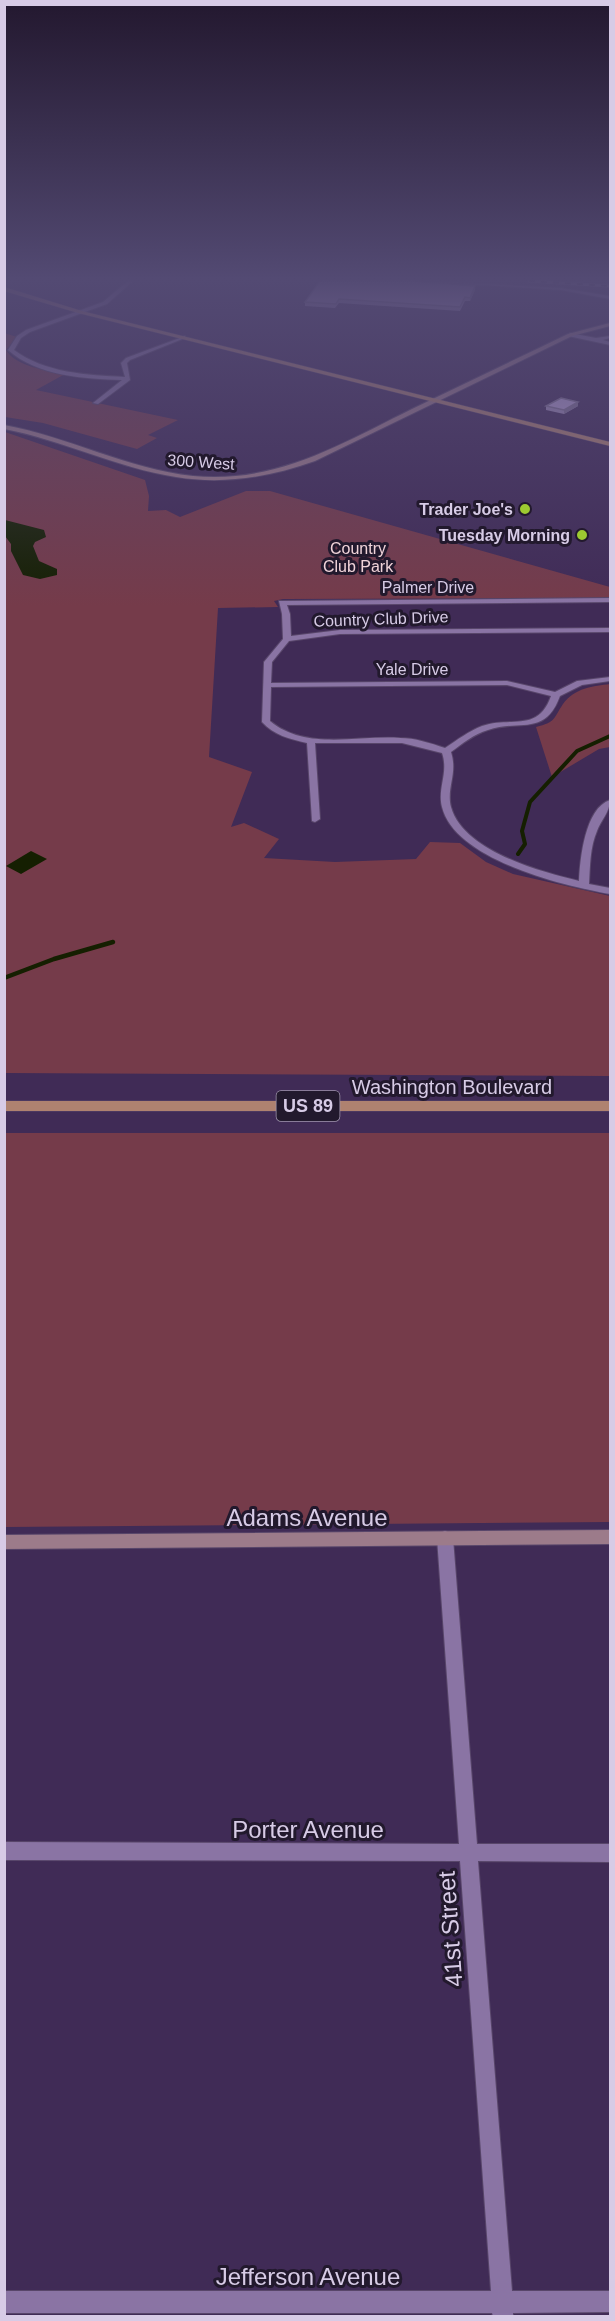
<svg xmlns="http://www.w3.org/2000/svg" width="615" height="2321" font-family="Arial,sans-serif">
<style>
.green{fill:#753b4a}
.water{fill:#151f01}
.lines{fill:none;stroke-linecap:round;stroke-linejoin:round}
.stream-far1{stroke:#151f01;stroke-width:4}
.stream{stroke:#151f01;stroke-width:4.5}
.street-casing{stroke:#58466a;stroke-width:2}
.secondary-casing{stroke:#58466a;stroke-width:2}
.primary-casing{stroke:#58466a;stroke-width:1}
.street{fill:#8a74a4;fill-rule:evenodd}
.secondary{fill:#9c7b8a;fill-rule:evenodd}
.primary{fill:#af8270;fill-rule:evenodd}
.rail-casing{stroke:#b0a2c1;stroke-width:3}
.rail{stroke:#22192d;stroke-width:2;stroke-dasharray:6;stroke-linecap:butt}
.wall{fill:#a28eba}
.shaded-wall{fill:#847497}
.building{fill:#bca5d8;stroke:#847497;stroke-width:1.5}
.poi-dot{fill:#9dca31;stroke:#22192d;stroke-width:2}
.labels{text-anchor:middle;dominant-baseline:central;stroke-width:6;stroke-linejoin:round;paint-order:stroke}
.far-street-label{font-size:16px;fill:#d7cbe6;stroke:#22192d}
.far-poi-label{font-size:16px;font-weight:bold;fill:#d7cbe6;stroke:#22192d;text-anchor:end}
.far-park-label{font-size:16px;fill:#f0d3d9;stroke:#22192d}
.shield{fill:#22192d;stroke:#a196ae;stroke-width:1.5}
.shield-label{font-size:18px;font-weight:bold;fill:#d7cbe6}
.street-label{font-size:20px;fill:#d7cbe6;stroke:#22192d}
.near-street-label{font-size:24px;fill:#d7cbe6;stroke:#22192d}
</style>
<rect width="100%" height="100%" fill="#402b56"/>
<path class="green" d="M 4,333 L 17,337 L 6,350 C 16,367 47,370 65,374 L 36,390 L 178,420 L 148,435 L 157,438 L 137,449 L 43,423 L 5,417 Z
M 5,432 L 145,480 L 149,496 L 148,511 L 166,510 L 180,517 L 246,491 L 270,491 L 610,587 L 610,598 L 283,599 L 274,601 L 278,607 L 218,608 L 209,757 L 252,772 L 231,827 L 244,823 L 279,839 L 264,858 L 335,862 L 416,859 L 430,842 L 460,843 L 486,862 L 513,874 L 610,896 L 610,1076 L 5,1073 Z
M 610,684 L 610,747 L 599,749 L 552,777 L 536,727 C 556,722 553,719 563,704 C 574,688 594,686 610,684 Z
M 5,1133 L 610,1133 L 610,1522 L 5,1527 Z"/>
<path class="water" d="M 5,520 L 44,530 L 46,537 L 35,542 L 33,546 L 39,561 L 57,569 L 57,575 L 40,579 L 23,575 L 11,551 L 11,544 L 5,536 Z
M 31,851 L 47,859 L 21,874 L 6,866 Z"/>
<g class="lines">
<path class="stream-far1" d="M 518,854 L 525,844 L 522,831 L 530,802 L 577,751 L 610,736"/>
<path class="stream" d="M 4,978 L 54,959 L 113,942"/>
<defs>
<path id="street" d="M 128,281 L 133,281 L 107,304 L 30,332 L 21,338 L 14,350 C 45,373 87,375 125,377 L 121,363 L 126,358 L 185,336 L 185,338 L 130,360 L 127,363 L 130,380 L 98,404 L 93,403 L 122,380 C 85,379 37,376 8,350 L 17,336 L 26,330 L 103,302 Z
M 425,281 L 561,288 L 610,296 L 610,299 L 561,290 Z
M 570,333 L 596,338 L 610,336 L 610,338 L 603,340 L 610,342 L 610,345 L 568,336 Z
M 610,598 L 610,602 L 287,605 L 290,614 L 291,636 L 340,630 L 610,628 L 610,632 L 340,634 L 289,641 L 272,662 L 271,683 L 507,681 L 555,692 L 577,681 L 610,677 L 610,681 L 582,685 L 560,696 C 545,737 520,719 488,730 C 474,734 462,744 451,752 C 458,774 446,788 451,807 C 463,851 541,872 579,881 C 580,859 585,808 610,800 C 610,812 601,820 597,831 C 590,847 590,866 589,884 L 610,888 L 610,894 C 564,886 455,860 442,807 C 437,788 449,773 442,753 L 402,743 L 315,743 L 320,819 L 315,822 L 312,821 L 307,743 C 289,739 274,735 262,722 L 264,662 L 283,639 L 282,614 L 279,601 ZM 507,685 L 551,696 C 538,733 511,716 482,726 C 469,731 457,740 445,748 C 430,743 415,738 400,738 C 357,735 306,751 270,721 L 271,687 Z
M 445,1531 L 450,1533 L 453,1538 L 477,1844 L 610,1844 L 610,1862 L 478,1861 L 512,2291 L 610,2291 L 610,2312 L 513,2313 L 513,2316 L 493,2316 L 492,2313 L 4,2313 L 4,2291 L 491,2291 L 460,1861 L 4,1860 L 4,1842 L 459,1844 L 437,1538 L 440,1533 Z"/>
<path id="secondary" d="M 610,323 L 610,326 L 572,336 L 315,461 C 270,477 224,485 176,477 C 117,468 63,440 4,429 L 4,425 C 69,437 128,469 193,476 C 276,484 341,444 412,409 C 464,384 516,359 568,334 Z
M 610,1530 L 610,1544 L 4,1549 L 4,1535 Z"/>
<path id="primary" d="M 4,287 L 82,311 L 610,442 L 610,446 L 78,313 L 4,291 Z
M 4,1101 L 610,1101 L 610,1111 L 4,1111 Z"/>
</defs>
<use href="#street" class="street-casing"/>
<use href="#secondary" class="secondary-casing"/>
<use href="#primary" class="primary-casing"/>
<use href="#street" class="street"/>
<use href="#secondary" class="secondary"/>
<use href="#primary" class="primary"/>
<defs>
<path id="rail" d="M 529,281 L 610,286"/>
</defs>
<use href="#rail" class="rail-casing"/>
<use href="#rail" class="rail"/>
</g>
<path class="wall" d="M 475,290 L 470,301 L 465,301 L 460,311 L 339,303 L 335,308 L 305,306 L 305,302 Z
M 546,406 L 578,406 L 564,414 L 546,410 Z"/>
<path class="shaded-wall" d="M 475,286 L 475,290 L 470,301 L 470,298 Z
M 578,402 L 578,406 L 564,414 L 564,410 Z"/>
<path class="building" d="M 320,281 L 413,281 L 475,286 L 470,298 L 465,297 L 460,307 L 339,299 L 336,304 L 305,302 Z
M 561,398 L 578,402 L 564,410 L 546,406 Z"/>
<linearGradient id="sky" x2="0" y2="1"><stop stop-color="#23182f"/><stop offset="0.46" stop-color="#534a73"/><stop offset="1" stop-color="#534a73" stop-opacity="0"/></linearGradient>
<rect width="615" height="606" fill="url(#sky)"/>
<g class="poi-dot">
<circle cx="525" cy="509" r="6"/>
<circle cx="582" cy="535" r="6"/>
</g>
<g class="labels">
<g class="far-street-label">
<text transform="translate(201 462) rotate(4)">300 West</text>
<text x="428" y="587">Palmer Drive</text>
<text transform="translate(381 619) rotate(-2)">Country Club Drive</text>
<text x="412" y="669">Yale Drive</text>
</g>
<g class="far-poi-label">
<text x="513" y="509">Trader Joe's</text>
<text x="570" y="535">Tuesday Morning</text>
</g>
<g class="far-park-label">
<text x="358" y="548">Country<tspan x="358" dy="18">Club Park</tspan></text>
</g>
<rect class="shield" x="276.5" y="1091" width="63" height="30" rx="4.5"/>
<g class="shield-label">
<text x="308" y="1106">US 89</text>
</g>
<g class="street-label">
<text x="452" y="1087">Washington Boulevard</text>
</g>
<g class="near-street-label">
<text x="307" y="1517">Adams Avenue</text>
<text x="308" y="1829">Porter Avenue</text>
<text transform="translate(450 1929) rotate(-94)">41st Street</text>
<text x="308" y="2276">Jefferson Avenue</text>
</g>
</g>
<rect width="615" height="2321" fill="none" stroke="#d7cbe6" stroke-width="12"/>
</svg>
